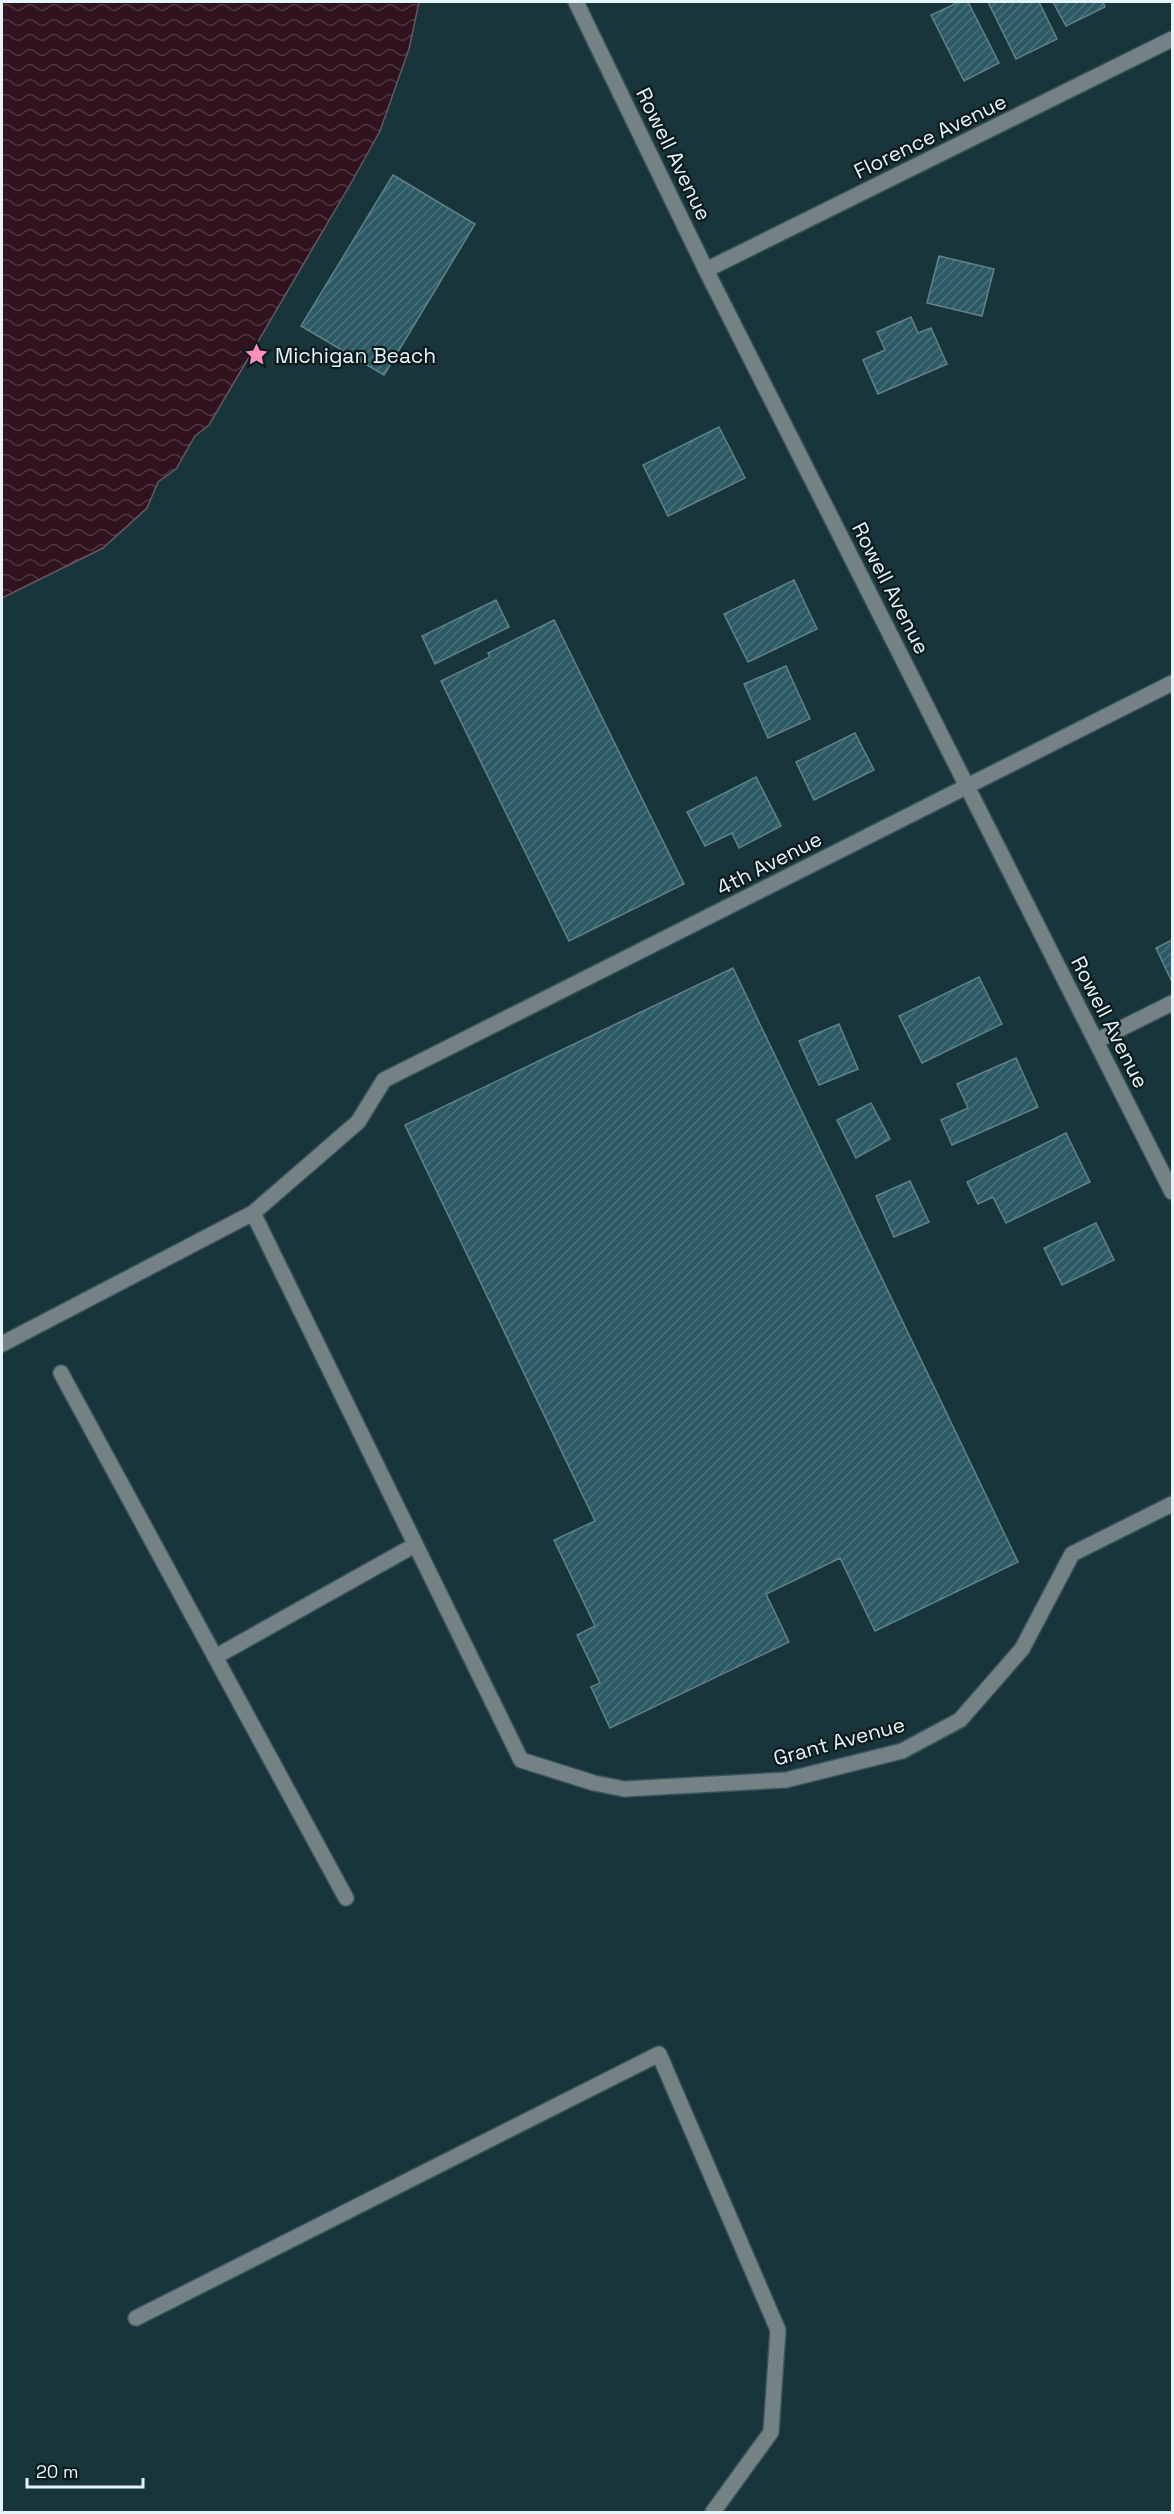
<svg xmlns="http://www.w3.org/2000/svg" width="1174" height="2514" font-family="'Space Grotesk',sans-serif">
<style>
.water{fill:url(#water-waves);stroke:#675761;stroke-width:1.5}
.building{fill:url(#building-hatch);stroke:#628289;stroke-width:1.5}
.lines{fill:none;stroke-linecap:round;stroke-linejoin:round}
.minor-casing{stroke:#38545a;stroke-width:18}
.minor{stroke:#748185;stroke-width:15}
.labels{text-anchor:middle;dominant-baseline:central;stroke-width:4.5;stroke-linejoin:round;paint-order:stroke}
.street-label{font-size:21px;fill:#e4f5fa;stroke:#0d1a1d}
.poi-label{font-size:21px;fill:#e4f5fa;stroke:#0d1a1d;text-anchor:start}
</style>
<defs>
<pattern id="water-waves" width="16" height="10" patternUnits="userSpaceOnUse" patternTransform="scale(1.5)"><rect width="16" height="10" fill="#31131f"/><path d="M0 5q4-4 8 0t8 0" fill="none" stroke="#4f3640"/></pattern>
<pattern id="building-hatch" width="6" height="6" patternUnits="userSpaceOnUse" patternTransform="scale(1.5)"><rect width="6" height="6" fill="#2c5a64"/><path d="M-1 1l2-2M0 6l6-6M5 7l2-2" fill="none" stroke="#4a727b"/></pattern>
</defs>
<rect width="100%" height="100%" fill="#17353b"/>
<path class="water" d="M 2,2 L 419,2 L 409,49 L 380,131 L 351,183 L 209,425 L 195,436 L 176,469 L 158,482 L 147,508 L 103,548 L 2,598 Z"/>
<path class="building" d="M 959,2 L 968,2 L 999,63 L 964,81 L 931,15 Z
M 988,2 L 1039,2 L 1057,39 L 1016,59 Z
M 1053,2 L 1103,2 L 1105,7 L 1066,26 Z
M 393,175 L 475,224 L 384,375 L 301,326 Z
M 939,256 L 994,269 L 982,316 L 927,303 Z
M 911,317 L 918,333 L 931,328 L 947,364 L 878,394 L 863,360 L 885,350 L 877,332 Z
M 719,427 L 745,478 L 668,516 L 643,465 Z
M 794,580 L 817,629 L 748,662 L 724,614 Z
M 496,600 L 509,627 L 435,664 L 422,636 Z
M 554,620 L 684,884 L 569,941 L 441,681 L 490,657 L 488,653 Z
M 786,666 L 810,719 L 768,738 L 744,684 Z
M 855,733 L 874,770 L 814,800 L 796,762 Z
M 756,777 L 781,826 L 739,848 L 732,833 L 705,846 L 687,812 Z
M 1172,940 L 1172,982 L 1156,948 Z
M 733,968 L 1018,1562 L 875,1631 L 840,1558 L 766,1594 L 789,1642 L 610,1728 L 591,1687 L 600,1683 L 577,1635 L 595,1626 L 554,1540 L 595,1521 L 405,1125 Z
M 979,977 L 1002,1024 L 922,1063 L 899,1016 Z
M 839,1024 L 858,1069 L 819,1085 L 799,1041 Z
M 1016,1058 L 1038,1107 L 952,1145 L 941,1120 L 968,1108 L 957,1084 Z
M 871,1103 L 890,1139 L 856,1158 L 837,1120 Z
M 1066,1133 L 1090,1182 L 1006,1223 L 993,1197 L 978,1204 L 967,1182 Z
M 910,1181 L 929,1222 L 894,1237 L 876,1196 Z
M 1096,1223 L 1114,1260 L 1062,1285 L 1044,1248 Z"/>
<g class="lines">
<defs>
<path id="minor" d="M 576,2 L 706,270 L 1172,1192
M 706,270 L 1172,39
M 1172,683 L 384,1080 L 358,1122 L 253,1213 L 521,1760 L 594,1783 L 624,1789 L 786,1780 L 902,1751 L 960,1720 L 1022,1649 L 1072,1554 L 1172,1504
M 1096,1041 L 1172,1003
M 2,1344 L 253,1213
M 61,1373 L 346,1898
M 215,1657 L 415,1545
M 136,2318 L 659,2054 L 778,2330 L 771,2432 L 713,2512"/>
</defs>
<use href="#minor" class="minor-casing"/>
<use href="#minor" class="minor"/>
</g>
<defs>
<symbol id="sight-bare" viewBox="-9 -9 18 18"><path d="M0-6L1.8-2.2L6-1.7L2.9 1.2L3.7 5.4L0 3.3L-3.7 5.4L-2.9 1.2L-6-1.7L-1.8-2.2Z" fill="#ff8eba" stroke="#0d1a1d" stroke-width="2.5" paint-order="stroke"/></symbol>
</defs>
<g fill-rule="evenodd">
<use href="#sight-bare" x="240" y="338" width="33" height="33"/>
</g>
<g class="labels">
<g class="street-label">
<text transform="translate(930 136) rotate(-26)">Florence Avenue</text>
<text transform="translate(674 154) rotate(64)">Rowell Avenue</text>
<text transform="translate(891 588) rotate(63)">Rowell Avenue</text>
<text transform="translate(769 863) rotate(-27)">4th Avenue</text>
<text transform="translate(1110 1022) rotate(63)">Rowell Avenue</text>
<text transform="translate(839 1741) rotate(-15)">Grant Avenue</text>
</g>
<g class="poi-label">
<text x="275" y="355">Michigan Beach</text>
</g>
</g>
<rect width="1174" height="2514" fill="none" stroke="#e4f5fa" stroke-width="6"/>
<path d="M27 2478v9h116v-9" fill="none" stroke="#e4f5fa" stroke-width="3"/>
<text x="36" y="2478" font-size="18" fill="#e4f5fa" stroke="#0d1a1d" stroke-width="4.5" paint-order="stroke">20 m</text>
</svg>
